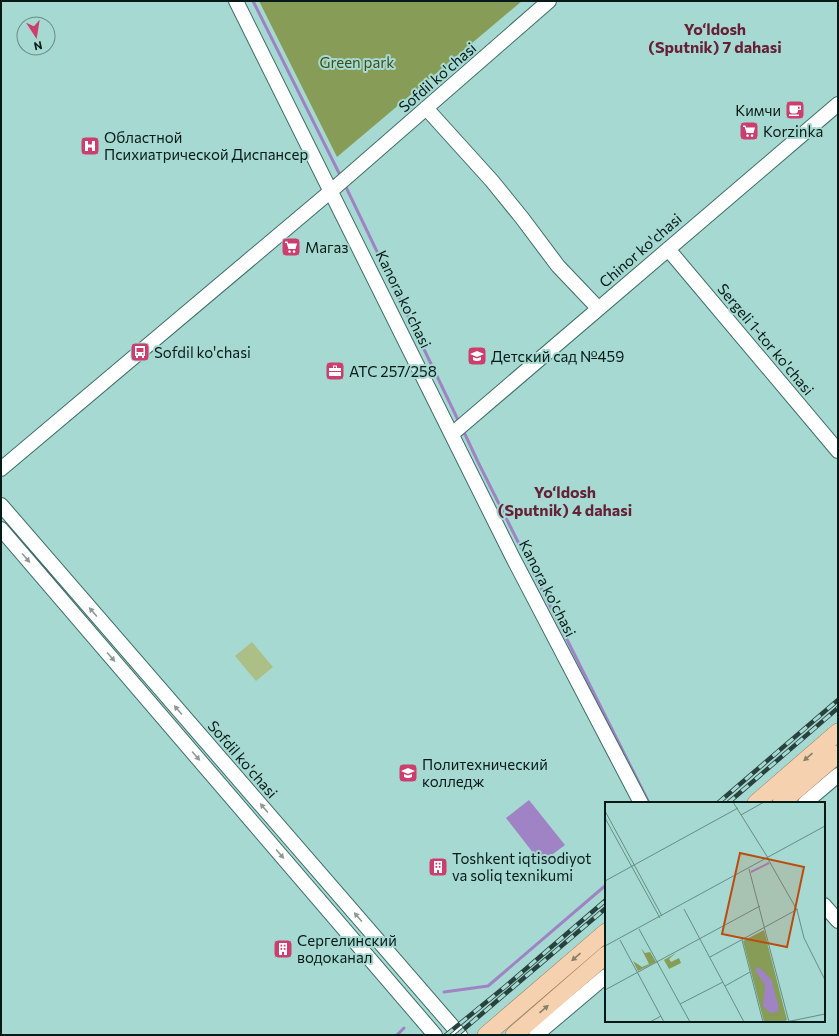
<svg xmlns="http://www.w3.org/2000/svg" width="839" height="1036" font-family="Commissioner,sans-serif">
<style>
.green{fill:#abbf86}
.forest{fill:#879d57}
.water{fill:#9f83c4}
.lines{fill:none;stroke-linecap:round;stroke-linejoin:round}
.stream{stroke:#9f83c4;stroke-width:3}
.minor-casing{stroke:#3d6e67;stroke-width:16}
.major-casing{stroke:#9d7d57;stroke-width:18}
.minor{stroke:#fff;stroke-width:14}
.major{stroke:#f5d1af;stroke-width:17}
.rail-casing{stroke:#28423e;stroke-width:4.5}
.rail{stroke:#a6d9d1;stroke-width:3;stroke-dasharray:9;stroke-linecap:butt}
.oneway{fill:#8f9897}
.oneway2{fill:#897f6b}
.labels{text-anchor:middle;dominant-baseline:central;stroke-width:4;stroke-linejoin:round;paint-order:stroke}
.park-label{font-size:15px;fill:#3d4c19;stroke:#a6d9d1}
.street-label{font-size:15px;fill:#061a17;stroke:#a6d9d1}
.poi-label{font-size:15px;fill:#061a17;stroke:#a6d9d1;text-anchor:start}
.neighbourhood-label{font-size:16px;font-weight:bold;fill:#652137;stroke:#a6d9d1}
.inset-river{fill:none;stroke:#9f83c4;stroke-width:2}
.inset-road{fill:none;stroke:#668d87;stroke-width:1}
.view{fill:#bb4c0e;fill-opacity:0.15;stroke:#bb4c0e;stroke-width:2}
.inset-edge{fill:none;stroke:#061a17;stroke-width:2}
</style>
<rect width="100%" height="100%" fill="#a6d9d1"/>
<path class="green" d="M 252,642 L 273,667 L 256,681 L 235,656 Z"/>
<path class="forest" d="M 259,1 L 522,1 L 337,157 Z"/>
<path class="water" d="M 529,800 L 565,845 L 541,863 L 506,818 Z"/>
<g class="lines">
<path class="stream" d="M 253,1 L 341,177
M 344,183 L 459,422
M 463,430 L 478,462 L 649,803
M 444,992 L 488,986 L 606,885
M 397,1035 L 404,1028"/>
<defs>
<path id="minor" d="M 236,1 L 512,556 L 641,803
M 426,108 L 492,181 L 522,218 L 558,266 L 598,308
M 668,249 L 838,451
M 452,434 L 838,104
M 1,469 L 331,191 L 549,1
M 1,505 L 460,1035
M 1,529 L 435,1035
M 805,803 L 838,775
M 824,905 L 838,921
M 536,1035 L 606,976"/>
<path id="major" d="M 756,803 L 838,732
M 781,803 L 838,754
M 486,1035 L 606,932
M 514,1035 L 606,955"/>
</defs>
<use href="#minor" class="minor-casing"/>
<use href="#major" class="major-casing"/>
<use href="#minor" class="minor"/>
<use href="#major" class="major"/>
<defs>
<path id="rail" d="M 718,803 L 838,700
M 728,803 L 838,708
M 446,1035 L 506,986 L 606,900
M 457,1035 L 606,908"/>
</defs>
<use href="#rail" class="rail-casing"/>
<use href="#rail" class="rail"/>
</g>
<defs><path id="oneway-solid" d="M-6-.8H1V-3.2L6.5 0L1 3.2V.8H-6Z"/></defs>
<g class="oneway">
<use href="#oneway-solid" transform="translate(26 558) rotate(49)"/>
<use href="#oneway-solid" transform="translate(93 612) rotate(-131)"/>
<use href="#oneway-solid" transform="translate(111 657) rotate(49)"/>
<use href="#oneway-solid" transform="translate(178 710) rotate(-131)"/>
<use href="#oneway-solid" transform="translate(196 756) rotate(49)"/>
<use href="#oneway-solid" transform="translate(264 808) rotate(-131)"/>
<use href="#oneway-solid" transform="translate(280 854) rotate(49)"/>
<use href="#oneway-solid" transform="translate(358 917) rotate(-131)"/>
</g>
<g class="oneway2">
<use href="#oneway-solid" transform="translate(808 757) rotate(139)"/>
<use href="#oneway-solid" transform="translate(576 957) rotate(139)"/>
<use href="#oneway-solid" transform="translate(544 1009) rotate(-41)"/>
</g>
<defs>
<symbol id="cafe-square" viewBox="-11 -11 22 22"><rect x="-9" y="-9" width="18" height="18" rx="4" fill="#cb3e6e" stroke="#a6d9d1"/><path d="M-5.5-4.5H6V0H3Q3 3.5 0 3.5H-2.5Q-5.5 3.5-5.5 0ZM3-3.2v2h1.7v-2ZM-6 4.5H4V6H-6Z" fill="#fff"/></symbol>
<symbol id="supermarket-square" viewBox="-11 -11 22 22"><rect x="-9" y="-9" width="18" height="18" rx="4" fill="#cb3e6e" stroke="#a6d9d1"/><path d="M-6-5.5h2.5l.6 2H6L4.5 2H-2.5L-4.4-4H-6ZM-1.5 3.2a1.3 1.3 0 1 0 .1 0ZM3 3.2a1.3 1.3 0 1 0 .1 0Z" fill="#fff"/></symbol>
<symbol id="hospital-square" viewBox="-11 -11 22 22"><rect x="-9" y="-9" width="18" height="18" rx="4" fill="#cb3e6e" stroke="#a6d9d1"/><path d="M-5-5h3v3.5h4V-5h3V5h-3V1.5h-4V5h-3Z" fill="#fff"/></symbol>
<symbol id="bus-square" viewBox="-11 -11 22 22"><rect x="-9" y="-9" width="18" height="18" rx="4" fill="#cb3e6e" stroke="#a6d9d1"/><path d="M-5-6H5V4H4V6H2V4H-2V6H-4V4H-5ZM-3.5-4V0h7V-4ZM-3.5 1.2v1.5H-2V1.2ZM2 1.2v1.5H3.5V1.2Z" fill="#fff"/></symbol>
<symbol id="school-square" viewBox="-11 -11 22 22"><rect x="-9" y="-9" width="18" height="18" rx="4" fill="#cb3e6e" stroke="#a6d9d1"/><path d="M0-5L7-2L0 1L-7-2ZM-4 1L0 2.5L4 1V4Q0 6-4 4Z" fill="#fff"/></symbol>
<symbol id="office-square" viewBox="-11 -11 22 22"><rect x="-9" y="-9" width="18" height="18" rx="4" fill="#cb3e6e" stroke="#a6d9d1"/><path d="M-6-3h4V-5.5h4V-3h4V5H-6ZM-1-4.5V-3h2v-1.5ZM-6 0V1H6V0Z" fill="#fff"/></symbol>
<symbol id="university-square" viewBox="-11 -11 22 22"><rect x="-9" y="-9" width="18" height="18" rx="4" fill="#cb3e6e" stroke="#a6d9d1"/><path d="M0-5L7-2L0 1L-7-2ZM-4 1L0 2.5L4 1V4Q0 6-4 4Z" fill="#fff"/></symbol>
<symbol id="building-square" viewBox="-11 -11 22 22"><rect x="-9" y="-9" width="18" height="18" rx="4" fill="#cb3e6e" stroke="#a6d9d1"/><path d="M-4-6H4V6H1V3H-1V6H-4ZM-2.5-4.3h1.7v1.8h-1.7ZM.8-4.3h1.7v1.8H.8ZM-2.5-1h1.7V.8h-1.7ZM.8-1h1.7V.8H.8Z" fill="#fff"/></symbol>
</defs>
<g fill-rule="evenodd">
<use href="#cafe-square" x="784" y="99" width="22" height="22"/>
<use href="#supermarket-square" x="738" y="120" width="22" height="22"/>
<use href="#hospital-square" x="79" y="135" width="22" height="22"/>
<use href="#supermarket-square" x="280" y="236" width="22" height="22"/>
<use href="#bus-square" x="129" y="341" width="22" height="22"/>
<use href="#school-square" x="466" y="345" width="22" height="22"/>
<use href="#office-square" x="324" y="360" width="22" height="22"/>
<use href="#university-square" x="397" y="762" width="22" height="22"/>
<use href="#building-square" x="427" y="856" width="22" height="22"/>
<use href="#building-square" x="272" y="938" width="22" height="22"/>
</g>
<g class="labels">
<g class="park-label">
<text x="357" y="62">Green park</text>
</g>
<g class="street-label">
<text transform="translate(437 77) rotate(-41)">Sofdil ko'chasi</text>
<text transform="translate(640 250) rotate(-41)">Chinor ko'chasi</text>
<text transform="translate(404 299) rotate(64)">Kanora ko'chasi</text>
<text transform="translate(766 339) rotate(50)">Sergeli 1-tor ko'chasi</text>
<text transform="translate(548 588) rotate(63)">Kanora ko'chasi</text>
<text transform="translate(243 759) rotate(49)">Sofdil ko'chasi</text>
</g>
<g class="poi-label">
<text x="781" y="110" text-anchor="end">Кимчи</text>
<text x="763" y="131">Korzinka</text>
<text x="104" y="137">Областной<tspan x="104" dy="17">Психиатрической Диспансер</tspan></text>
<text x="305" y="247">Магаз</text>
<text x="154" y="352">Sofdil ko'chasi</text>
<text x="491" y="356">Детский сад №459</text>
<text x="349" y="371">АТС 257/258</text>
<text x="422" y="764">Политехнический<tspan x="422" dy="17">колледж</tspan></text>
<text x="452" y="858">Toshkent iqtisodiyot<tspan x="452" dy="17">va soliq texnikumi</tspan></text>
<text x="297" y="940">Сергелинский<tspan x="297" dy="17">водоканал</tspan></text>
</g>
<g class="neighbourhood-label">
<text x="715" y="28">Yo‘ldosh<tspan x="715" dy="18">(Sputnik) 7 dahasi</tspan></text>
<text x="565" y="491">Yo‘ldosh<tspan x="565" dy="18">(Sputnik) 4 dahasi</tspan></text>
</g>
</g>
<g transform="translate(605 802)">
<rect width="220" height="220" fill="#a6d9d1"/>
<path d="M 159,128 L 182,218 L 178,220 L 159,220 L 138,139 ZM 36,146 L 40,151 L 45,150 L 51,160 L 33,169 L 28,159 L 37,165 L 44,162 ZM 71,151 L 64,157 L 66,160 L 74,156 L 76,161 L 64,167 L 59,158 Z" fill="#879d57"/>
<path d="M 154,165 L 166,177 L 174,206 L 172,210 L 165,211 L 158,204 L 160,183 L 150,168 Z" fill="#9f83c4"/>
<path class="inset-river" d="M 146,70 L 164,61"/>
<path class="inset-road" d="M 128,0 L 163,56M 0,9 L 57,114M 136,13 L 159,0M 0,16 L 55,116M 163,57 L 192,108 L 199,136 L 220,178M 144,67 L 184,220M 0,79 L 133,6M 79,107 L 139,220M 34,127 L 85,220M 15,138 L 59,220M 137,138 L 158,220M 0,144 L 220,24M 105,155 L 193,107M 120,184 L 145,170M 0,188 L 155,104M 75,202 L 118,180M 45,220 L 56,214M 181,220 L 220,212"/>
<path class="view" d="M 135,51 L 199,65 L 182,145 L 117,132 Z"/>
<rect width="220" height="220" class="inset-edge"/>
</g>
<rect width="839" height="1036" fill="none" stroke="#061a17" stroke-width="4"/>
<g transform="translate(36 36) rotate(168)"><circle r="19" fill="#a6d9d1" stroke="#668d87"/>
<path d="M0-3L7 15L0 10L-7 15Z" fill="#cb3e6e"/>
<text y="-6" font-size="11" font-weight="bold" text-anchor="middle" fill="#061a17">N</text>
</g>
</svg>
